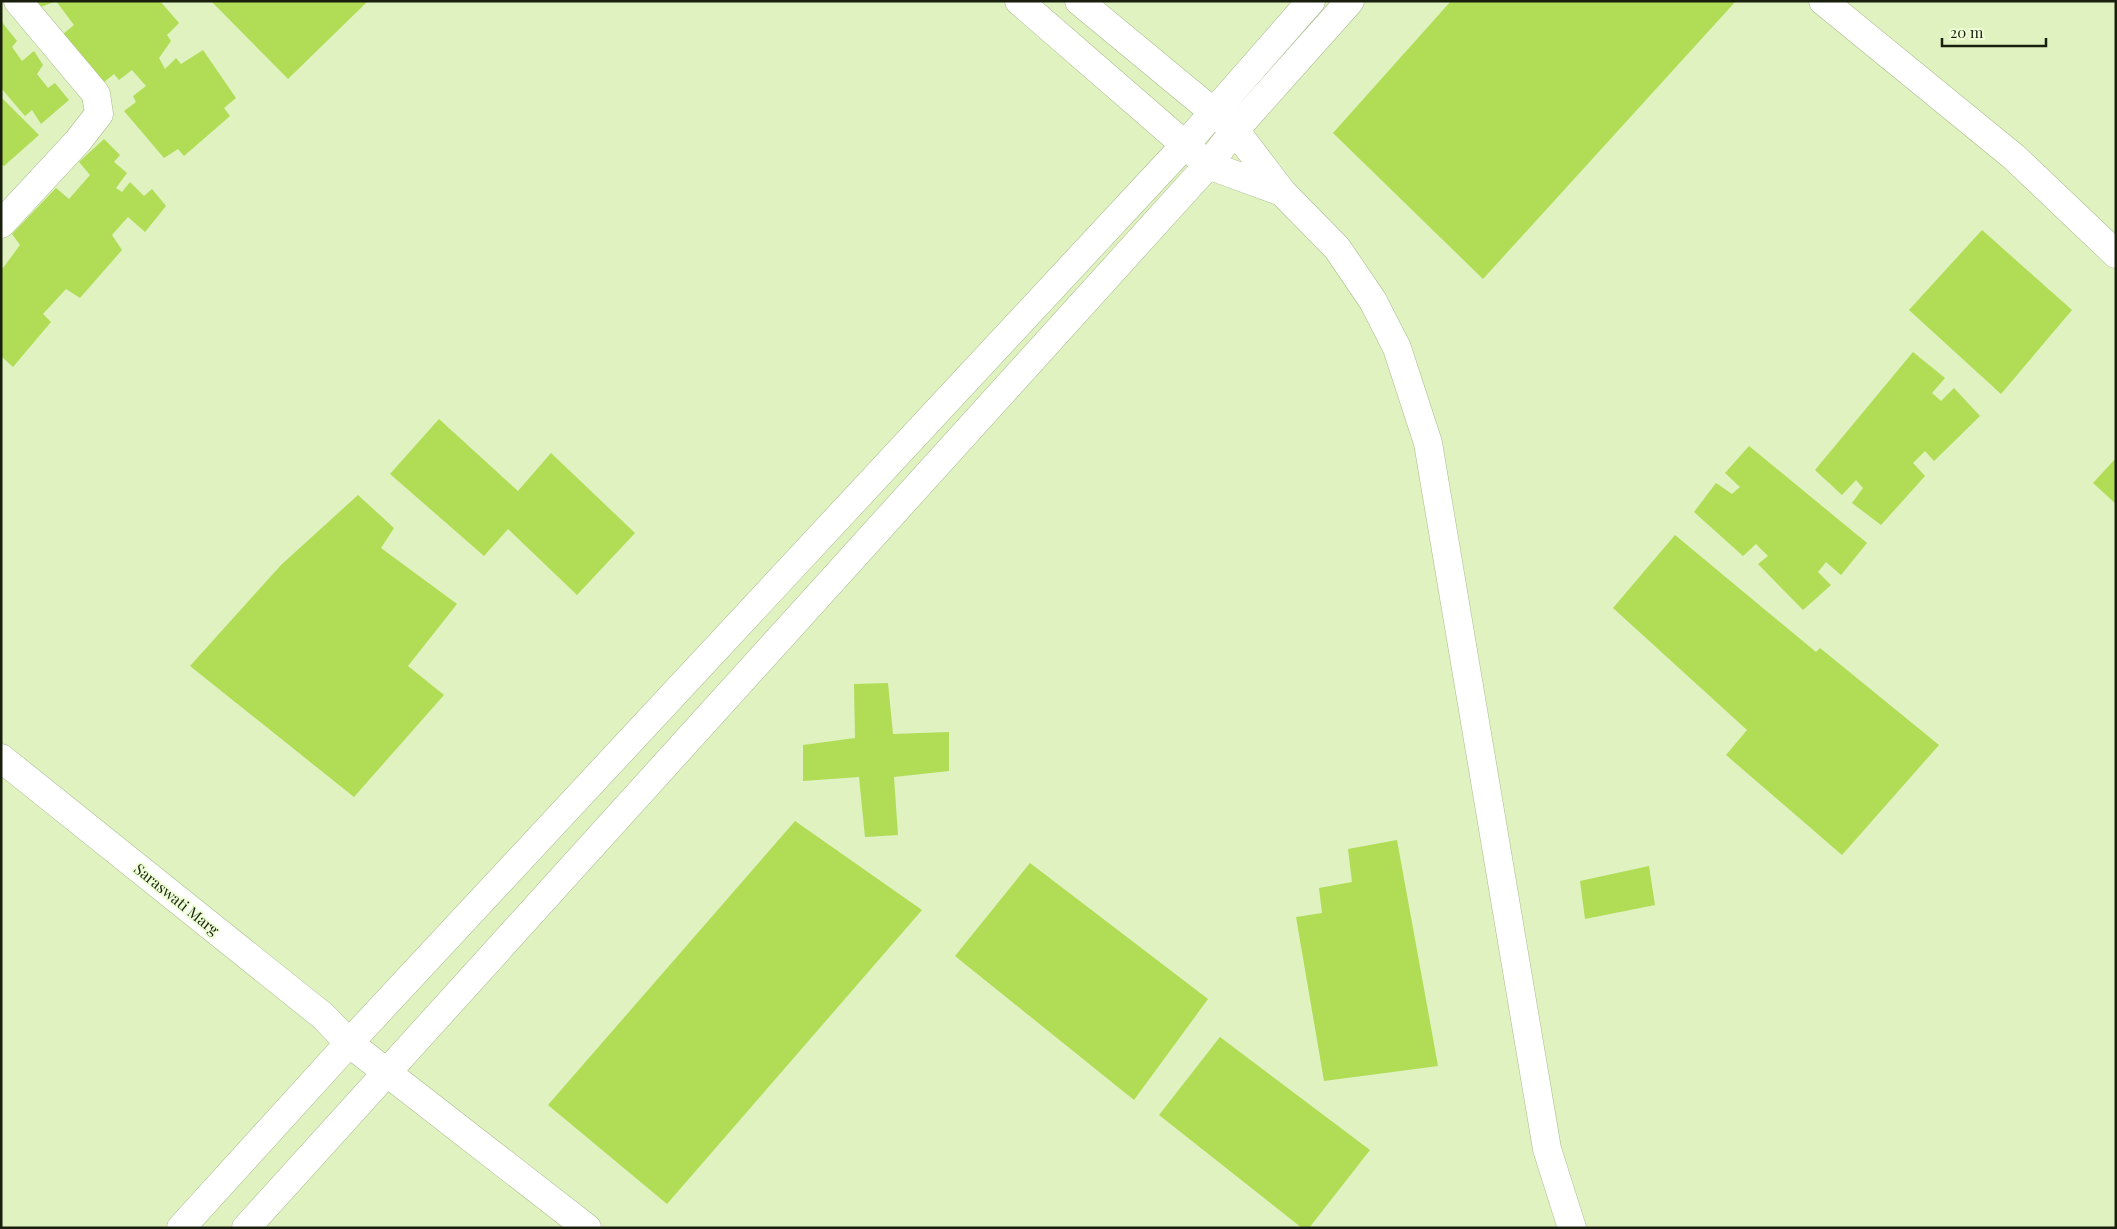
<svg xmlns="http://www.w3.org/2000/svg" width="2117" height="1229" font-family="'Playfair Display',serif">
<style>
.building{fill:#b0dc56}
.lines{fill:none;stroke-linecap:round;stroke-linejoin:round}
.minor-casing{stroke:#a8bb8b;stroke-width:29}
.major-casing{stroke:#a8bb8b;stroke-width:29}
.minor{stroke:#fff;stroke-width:28}
.major{stroke:#fff;stroke-width:28}
.labels{text-anchor:middle;dominant-baseline:central;stroke-width:4;stroke-linejoin:round;paint-order:stroke}
.street-label{font-size:15px;fill:#181f0c;stroke:#eefed6}
</style>
<rect width="100%" height="100%" fill="#dff2c0"/>
<path class="building" d="M 37,1 L 160,1 L 179,23 L 167,35 L 171,41 L 159,58 L 165,69 L 176,58 L 181,64 L 203,50 L 236,98 L 224,108 L 230,116 L 184,156 L 178,149 L 164,158 L 124,111 L 136,102 L 133,96 L 146,86 L 132,70 L 119,80 L 114,74 L 103,83 L 63,34 L 74,25 L 56,1 L 41,7 Z
M 211,1 L 368,1 L 288,79 Z
M 1451,1 L 1736,1 L 1483,279 L 1333,133 Z
M 1,21 L 17,41 L 12,47 L 22,61 L 34,51 L 43,65 L 37,74 L 48,88 L 55,83 L 69,100 L 41,124 L 32,110 L 25,116 L 1,88 Z
M 1,97 L 39,135 L 4,166 L 1,164 Z
M 104,139 L 120,155 L 114,162 L 127,173 L 116,188 L 122,192 L 130,182 L 144,196 L 152,189 L 166,206 L 145,232 L 128,217 L 112,235 L 122,250 L 80,298 L 66,289 L 43,314 L 51,322 L 13,367 L 1,356 L 1,266 L 3,268 L 20,245 L 12,234 L 56,188 L 69,199 L 90,175 L 79,162 Z
M 1982,230 L 2072,310 L 2001,394 L 1909,310 Z
M 1913,352 L 1945,378 L 1932,393 L 1941,401 L 1954,388 L 1980,416 L 1934,461 L 1925,451 L 1913,463 L 1925,476 L 1881,525 L 1852,503 L 1863,488 L 1856,480 L 1842,495 L 1815,470 Z
M 439,419 L 518,491 L 551,453 L 635,533 L 577,595 L 508,529 L 484,556 L 390,474 Z
M 1749,446 L 1867,543 L 1841,575 L 1826,562 L 1818,572 L 1831,585 L 1803,610 L 1758,564 L 1768,556 L 1756,544 L 1743,556 L 1694,512 L 1716,483 L 1732,494 L 1740,487 L 1725,473 Z
M 2116,458 L 2116,504 L 2093,483 Z
M 358,495 L 394,528 L 381,548 L 457,604 L 408,666 L 444,695 L 354,797 L 190,666 L 281,565 Z
M 1675,535 L 1816,652 L 1820,648 L 1939,745 L 1842,855 L 1726,755 L 1747,730 L 1613,608 Z
M 888,683 L 893,734 L 949,732 L 949,771 L 894,777 L 898,835 L 865,837 L 859,777 L 803,781 L 803,745 L 855,738 L 854,684 Z
M 795,821 L 922,910 L 667,1204 L 548,1105 Z
M 1397,840 L 1438,1066 L 1324,1081 L 1296,917 L 1322,913 L 1319,888 L 1352,882 L 1348,849 Z
M 1030,863 L 1208,999 L 1134,1100 L 955,956 Z
M 1649,866 L 1655,905 L 1585,919 L 1580,881 Z
M 1220,1037 L 1370,1150 L 1309,1228 L 1302,1228 L 1159,1115 Z"/>
<g class="lines">
<defs>
<path id="minor" d="M 1019,1 L 1208,165 L 1282,192
M 1079,1 L 1235,130 L 1282,192 L 1337,248 L 1373,301 L 1397,348 L 1428,443 L 1547,1149 L 1572,1228
M 1823,1 L 2014,157 L 2116,254
M 1,224 L 78,141 L 99,114 L 96,94 L 18,1
M 1,758 L 323,1016 L 349,1043 L 587,1228"/>
<path id="major" d="M 181,1228 L 349,1043 L 1184,146 L 1311,1
M 246,1228 L 1208,165 L 1235,130 L 1350,1"/>
</defs>
<use href="#minor" class="minor-casing"/>
<use href="#major" class="major-casing"/>
<use href="#minor" class="minor"/>
<use href="#major" class="major"/>
</g>
<g class="labels">
<g class="street-label">
<text transform="translate(177 899) rotate(39)">Saraswati Marg</text>
</g>
</g>
<rect width="2117" height="1229" fill="none" stroke="#181f0c" stroke-width="5"/>
<path d="M1942 38v8h104v-8" fill="none" stroke="#181f0c" stroke-width="2.5"/>
<text x="1950" y="38" font-size="15" fill="#181f0c" stroke="#eefed6" stroke-width="4" paint-order="stroke">20 m</text>
</svg>
